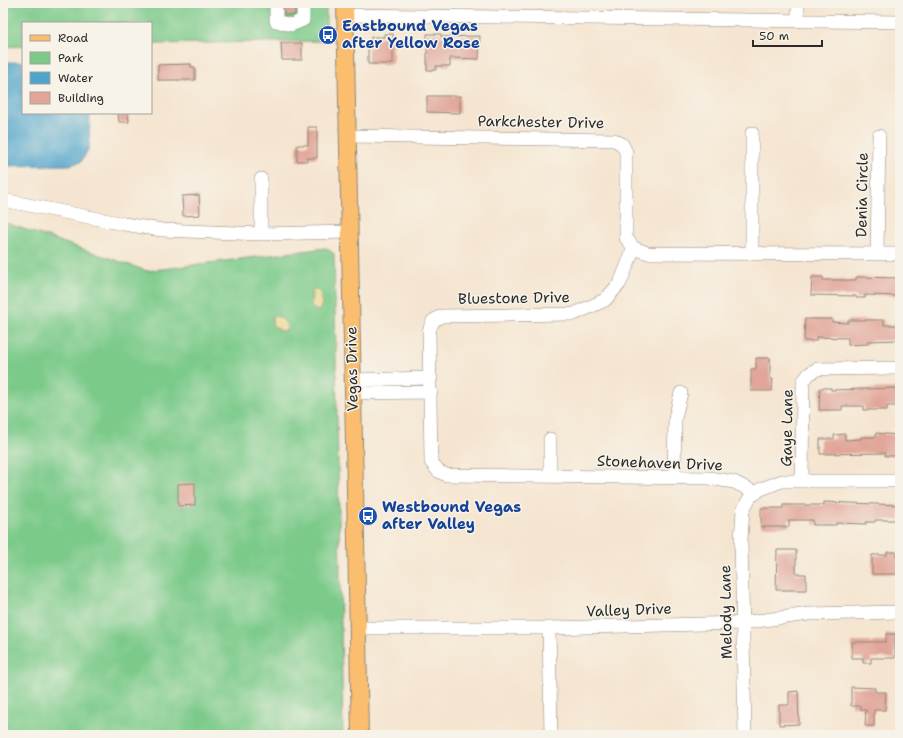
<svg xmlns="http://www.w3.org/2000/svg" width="903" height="738" font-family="'Shantell Sans',sans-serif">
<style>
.green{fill:#7cca8a;stroke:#547a5a}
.sand{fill:#eeda9e;stroke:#8c8264}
.water{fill:#4fa4cb;stroke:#3d687b}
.building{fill:#e1a599}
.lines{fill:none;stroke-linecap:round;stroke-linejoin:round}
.minor-casing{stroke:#90887e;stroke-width:14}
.major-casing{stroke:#90887e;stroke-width:18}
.minor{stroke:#fff;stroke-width:13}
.major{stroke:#fabe6e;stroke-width:16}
.labels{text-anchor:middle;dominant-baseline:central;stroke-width:3;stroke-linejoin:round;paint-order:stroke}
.transit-label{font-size:15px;font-weight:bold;fill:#164399;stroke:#f7f3e8;text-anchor:start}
.street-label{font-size:15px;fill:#2b2b2b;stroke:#f7f3e8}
</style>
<rect width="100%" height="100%" fill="#f7f3e8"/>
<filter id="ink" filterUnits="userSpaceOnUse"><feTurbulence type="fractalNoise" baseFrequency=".025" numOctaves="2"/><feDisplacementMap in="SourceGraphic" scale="8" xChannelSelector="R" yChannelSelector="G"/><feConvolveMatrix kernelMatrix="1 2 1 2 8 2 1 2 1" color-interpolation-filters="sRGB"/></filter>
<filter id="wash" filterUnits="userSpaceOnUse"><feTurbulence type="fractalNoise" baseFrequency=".012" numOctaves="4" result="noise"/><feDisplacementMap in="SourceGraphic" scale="16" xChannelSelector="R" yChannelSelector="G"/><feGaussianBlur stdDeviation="0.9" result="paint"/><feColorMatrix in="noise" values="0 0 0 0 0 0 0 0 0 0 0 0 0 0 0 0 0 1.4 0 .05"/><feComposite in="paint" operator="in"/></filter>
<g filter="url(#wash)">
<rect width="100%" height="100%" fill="#f5e5d0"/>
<path class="green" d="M 3,3 L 326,3 L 326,41 L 151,44 L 151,23 L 23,23 L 23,46 L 3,47 Z
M 3,222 L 147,271 L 326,248 L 334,254 L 343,735 L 3,735 Z"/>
<path class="sand" d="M 315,289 L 320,292 L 322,303 L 320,309 L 317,311 L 311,307 L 312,291 Z
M 275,316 C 282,316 288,324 287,330 L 282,331 L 273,326 L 272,319 Z"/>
<path class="water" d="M 3,62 L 23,62 L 23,113 L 90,113 L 89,148 L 81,162 L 69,165 L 3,166 Z"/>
<g id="blocks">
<path class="building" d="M 284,3 L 295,3 L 295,15 L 284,15 Z
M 384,34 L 393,34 L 393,64 L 368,64 L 368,48 L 371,48 L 371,37 L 384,37 Z
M 427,34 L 441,34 L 441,37 L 480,36 L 479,59 L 450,58 L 450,66 L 436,66 L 436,70 L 427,70 Z
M 281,43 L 302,43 L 302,60 L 282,60 Z
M 191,64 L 191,67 L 195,67 L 195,80 L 158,80 L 158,65 Z
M 427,96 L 460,96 L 460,113 L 427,112 Z
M 118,113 L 128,113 L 129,122 L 119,122 Z
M 308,127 L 317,127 L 317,158 L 307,158 L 307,161 L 297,161 L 297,145 L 308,145 Z
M 199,195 L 200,215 L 183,216 L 182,196 Z
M 812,277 L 823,277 L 823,280 L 856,280 L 856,277 L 900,278 L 900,296 L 865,295 L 865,298 L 856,298 L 856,296 L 811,295 Z
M 805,319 L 832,319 L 832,322 L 848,323 L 848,320 L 884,320 L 884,325 L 900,325 L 900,340 L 868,341 L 868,344 L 848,345 L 848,338 L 816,337 L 816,341 L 804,341 Z
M 756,358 L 770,358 L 770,379 L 773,379 L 772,391 L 751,391 L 751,369 L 756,369 Z
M 820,388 L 831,388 L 831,390 L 897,388 L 897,406 L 887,406 L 887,410 L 864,410 L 864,406 L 842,406 L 842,410 L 819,410 Z
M 876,433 L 897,435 L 896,456 L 885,456 L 885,453 L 820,454 L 820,439 L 834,439 L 834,435 L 845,434 L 845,440 L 861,439 L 861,437 L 876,437 Z
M 195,483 L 195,505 L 178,506 L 178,484 Z
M 824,502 L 900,505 L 900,520 L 875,520 L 875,522 L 866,522 L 866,524 L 836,523 L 836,525 L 813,525 L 813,520 L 789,520 L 789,527 L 761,527 L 761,508 L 783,508 L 783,505 L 824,505 Z
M 777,550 L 796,550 L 796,574 L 806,574 L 806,590 L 776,590 Z
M 887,552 L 896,552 L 896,556 L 900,556 L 900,574 L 872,574 L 872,555 L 887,555 Z
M 886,634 L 895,634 L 895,658 L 871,658 L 871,663 L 863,663 L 863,658 L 852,658 L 852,642 L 886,642 Z
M 851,687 L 875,688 L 875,692 L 886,692 L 885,710 L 874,710 L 874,726 L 865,726 L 866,710 L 861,710 L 861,706 L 851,706 Z
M 798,691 L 799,724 L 779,725 L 779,705 L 789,705 L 789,692 Z"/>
</g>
</g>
<g filter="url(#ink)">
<use href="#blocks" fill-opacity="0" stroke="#90887e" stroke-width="1"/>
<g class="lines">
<defs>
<path id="minor" d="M 276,3 L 276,21 L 291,25 L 303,20 L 303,3
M 798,3 L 798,20
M 345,15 L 900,22
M 348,136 L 614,140 L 622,144 L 626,152 L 626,238 L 634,248 L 648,253 L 900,254
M 261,179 L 261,234 L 349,232
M 3,200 L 124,224 L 162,230 L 261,234
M 634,248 L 620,283 L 605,300 L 574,314 L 441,316 L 433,321 L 429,331 L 431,462 L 438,471 L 446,475 L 709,478 L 734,482 L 756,493
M 752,253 L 752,133
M 877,254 L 879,136
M 352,380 L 431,378
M 353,393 L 431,392
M 550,439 L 550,476
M 674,477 L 675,418 L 681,393
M 802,481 L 803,382 L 809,374 L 817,369 L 900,368
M 357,628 L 549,628 L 742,623 L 809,614 L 900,612
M 549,628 L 551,735
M 745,735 L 741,540 L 743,510 L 750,497 L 761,489 L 782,481 L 900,481"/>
<path id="major" d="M 345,3 L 360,735"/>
</defs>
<use href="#minor" class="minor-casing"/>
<use href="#major" class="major-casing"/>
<use href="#minor" class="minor"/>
<use href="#major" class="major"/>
</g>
</g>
<defs>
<symbol id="bus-disc" viewBox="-11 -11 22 22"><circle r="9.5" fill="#1a4fb4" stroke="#f7f3e8"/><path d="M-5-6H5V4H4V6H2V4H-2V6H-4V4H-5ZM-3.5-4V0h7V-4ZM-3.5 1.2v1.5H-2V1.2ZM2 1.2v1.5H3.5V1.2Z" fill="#fff"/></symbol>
</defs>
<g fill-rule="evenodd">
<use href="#bus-disc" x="317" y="24" width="22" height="22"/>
<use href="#bus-disc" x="357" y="505" width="22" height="22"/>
</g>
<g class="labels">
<g class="transit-label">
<text x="342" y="26">Eastbound Vegas<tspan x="342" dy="17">after Yellow Rose</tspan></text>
<text x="382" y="507">Westbound Vegas<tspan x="382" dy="17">after Valley</tspan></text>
</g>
<g class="street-label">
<text transform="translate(541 122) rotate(1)">Parkchester Drive</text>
<text transform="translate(862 195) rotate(-89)">Denia Circle</text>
<text transform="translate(514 298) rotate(-1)">Bluestone Drive</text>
<text transform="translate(352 369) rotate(-91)">Vegas Drive</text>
<text transform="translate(787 428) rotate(-89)">Gaye Lane</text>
<text transform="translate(660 463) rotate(2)">Stonehaven Drive</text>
<text transform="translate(629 610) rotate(-2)">Valley Drive</text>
<text transform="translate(726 612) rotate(-91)">Melody Lane</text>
</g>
</g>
<rect width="903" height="738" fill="none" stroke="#f7f3e8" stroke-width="16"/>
<rect x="22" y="22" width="130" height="92" fill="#f7f3e8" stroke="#a5a39c"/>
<rect x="30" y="35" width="20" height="6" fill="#fabe6e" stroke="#a5a39c"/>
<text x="58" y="42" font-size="12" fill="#2b2b2b">Road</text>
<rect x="30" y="52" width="20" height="12" fill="#7cca8a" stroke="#a5a39c"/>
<text x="58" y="62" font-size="12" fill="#2b2b2b">Park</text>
<rect x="30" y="72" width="20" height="12" fill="#4fa4cb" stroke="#a5a39c"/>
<text x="58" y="82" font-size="12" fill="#2b2b2b">Water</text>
<rect x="30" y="92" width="20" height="12" fill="#e1a599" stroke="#a5a39c"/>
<text x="58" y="102" font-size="12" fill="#2b2b2b">Building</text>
<path d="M753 40v6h69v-6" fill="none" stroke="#2b2b2b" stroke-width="2"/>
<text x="759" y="40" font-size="12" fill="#2b2b2b" stroke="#f7f3e8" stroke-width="3" paint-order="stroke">50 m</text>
</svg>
